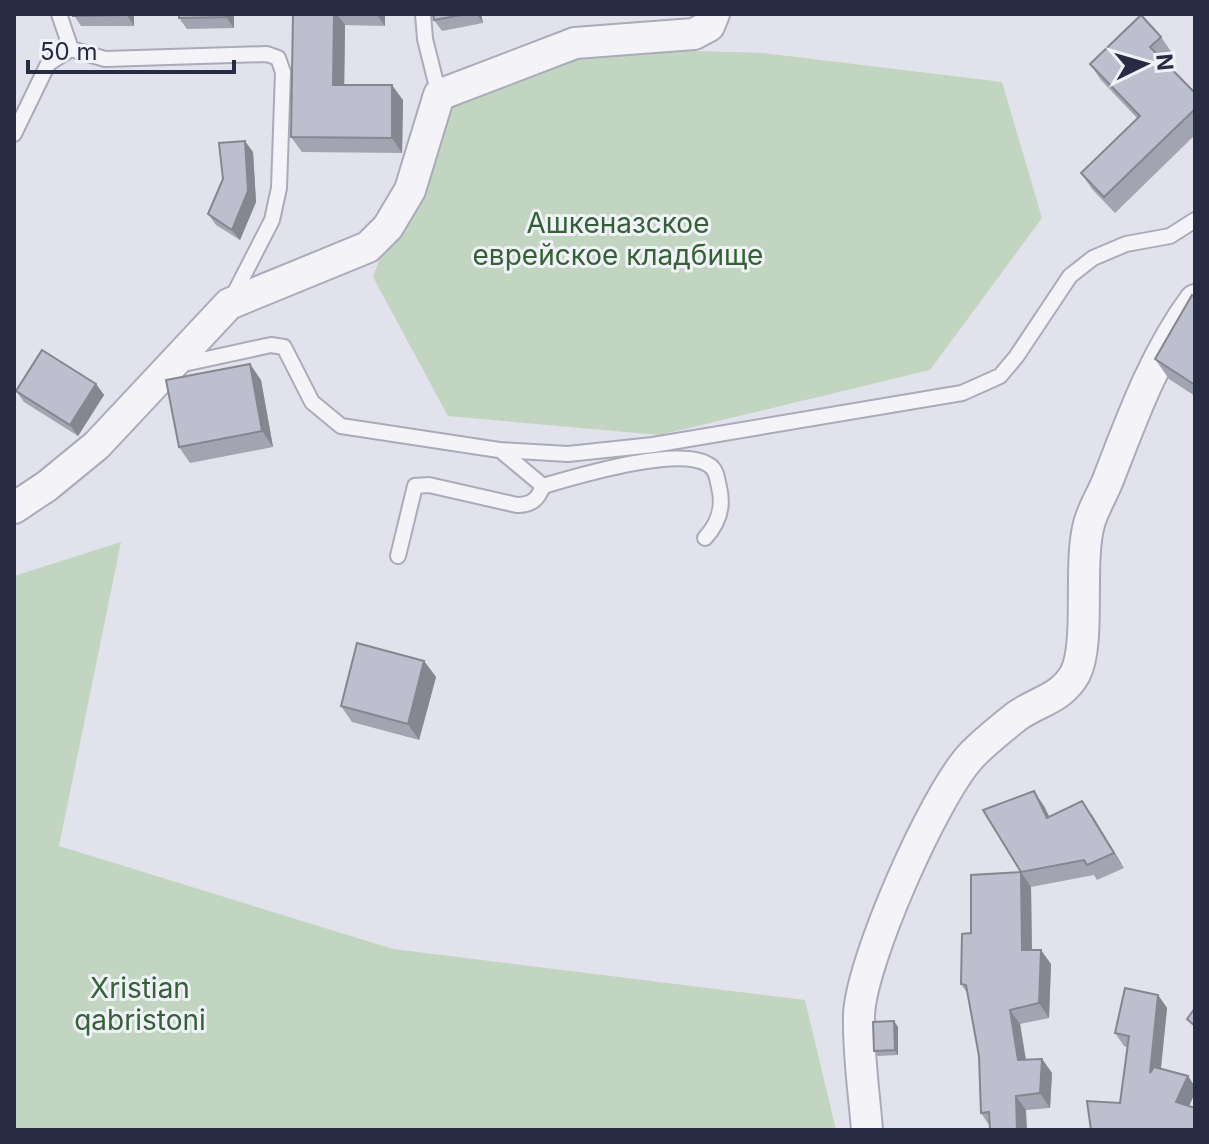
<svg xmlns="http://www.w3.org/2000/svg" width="1209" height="1144" font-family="Inter,sans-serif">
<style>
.green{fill:#c1d5c1}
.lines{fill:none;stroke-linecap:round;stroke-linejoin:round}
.service-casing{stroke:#a9abb9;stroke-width:18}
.minor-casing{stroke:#a9abb9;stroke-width:34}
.service{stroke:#f4f4f8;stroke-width:14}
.minor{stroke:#f4f4f8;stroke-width:30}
.wall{fill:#a3a4b1}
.shaded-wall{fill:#848690}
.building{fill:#bdbfce;stroke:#848690;stroke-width:2}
.labels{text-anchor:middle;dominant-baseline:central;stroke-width:6;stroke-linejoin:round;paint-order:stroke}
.park-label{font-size:28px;fill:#346136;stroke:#f0f2f8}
</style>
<rect width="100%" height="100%" fill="#e1e2eb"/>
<path class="green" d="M 561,47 L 763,53 L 1002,82 L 1042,218 L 930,370 L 660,435 L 448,416 L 373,277 L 438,99 Z
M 121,542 L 59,846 L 393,949 L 805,1000 L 836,1130 L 14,1130 L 14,576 Z"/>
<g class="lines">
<defs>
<path id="service" d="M 59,14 L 71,49 L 105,59 L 267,54 L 278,58 L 283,72 L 279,188 L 272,220 L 231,300
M 423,14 L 425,39 L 439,95
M 14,134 L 48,64 L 71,49
M 179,365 L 271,345 L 284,347 L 312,402 L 341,426 L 499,450 L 568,454 L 653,445 L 962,393 L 1000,376 L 1016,357 L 1070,276 L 1093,258 L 1126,244 L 1170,236 L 1195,220
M 543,486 C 578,476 679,445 709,465 C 717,470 717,479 719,487 C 724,507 719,523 705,538
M 398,556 L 415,486 L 429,485 L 517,505 C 532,505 538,499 543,486 L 500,450"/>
<path id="minor" d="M 14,508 L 47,486 L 97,445 L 229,304 L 368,247 L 388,227 L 410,190 L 439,95 L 575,43 L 694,34 L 709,26 L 714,14
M 867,1130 C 864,1092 858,1053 859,1015 C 861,961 934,796 971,756 C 984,742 1002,728 1017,716 C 1038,701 1061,699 1075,674 C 1091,644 1078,564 1089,524 C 1093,509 1102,495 1108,480 C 1132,418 1155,354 1195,300"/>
</defs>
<use href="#service" class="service-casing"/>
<use href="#minor" class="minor-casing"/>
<use href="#service" class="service"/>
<use href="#minor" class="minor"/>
</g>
<path class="wall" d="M 73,14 L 134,14 L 134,26 L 81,26 Z
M 234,14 L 234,28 L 187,29 L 179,18 Z
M 293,14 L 385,14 L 385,26 L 345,25 L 344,85 L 403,100 L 402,153 L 302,152 L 291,137 Z
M 433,14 L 481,14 L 483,23 L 442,31 L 434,20 Z
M 1161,37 L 1172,53 L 1164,61 L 1195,93 L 1195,135 L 1115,213 L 1092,189 L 1081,173 L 1137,118 L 1101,80 L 1090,64 Z
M 253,152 L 256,202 L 240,240 L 216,225 L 208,214 Z
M 1195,297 L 1195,396 L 1169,379 L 1155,359 Z
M 261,380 L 273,447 L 190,463 L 179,447 Z
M 96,384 L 104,395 L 78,436 L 24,402 L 16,391 Z
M 424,661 L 436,677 L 419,740 L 352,722 L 341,706 Z
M 1044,806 L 1049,817 L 1092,815 L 1124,868 L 1097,880 L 1094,875 L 1031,887 L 1032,950 L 1051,964 L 1049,1018 L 1020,1024 L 1026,1059 L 1042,1059 L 1052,1073 L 1050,1108 L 1026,1110 L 989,1125 L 981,1113 L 979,1056 L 968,994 L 961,984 L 971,933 L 1021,872 Z
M 1158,995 L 1167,1008 L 1161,1069 L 1188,1076 L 1195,1087 L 1195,1093 L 1120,1103 L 1127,1047 L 1124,1046 L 1115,1033 Z
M 898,1027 L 898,1055 L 878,1056 L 874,1051 Z"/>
<path class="shaded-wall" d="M 127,14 L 134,14 L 134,26 L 127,15 Z
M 226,14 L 234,14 L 234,28 L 226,17 Z
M 334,14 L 337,14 L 345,25 L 344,100 L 333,85 Z
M 376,14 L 385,14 L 385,26 Z
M 477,14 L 481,14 L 483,23 Z
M 392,85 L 403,100 L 402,153 L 392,138 Z
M 245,141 L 253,152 L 256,202 L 240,240 L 232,230 Z
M 250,364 L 261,380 L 273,447 L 262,431 Z
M 96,384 L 104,395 L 78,436 L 70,425 Z
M 424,661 L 436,677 L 419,740 L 408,724 Z
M 1034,791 L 1044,806 L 1057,832 L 1047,818 Z
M 1082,801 L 1092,815 L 1124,868 L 1114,853 Z
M 1021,872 L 1031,887 L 1032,964 L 1022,950 Z
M 1041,950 L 1051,964 L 1049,1018 L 1039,1003 Z
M 1158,995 L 1167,1008 L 1159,1086 L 1150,1073 Z
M 1010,1010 L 1020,1024 L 1028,1074 L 1018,1060 Z
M 894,1021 L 898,1027 L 898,1055 L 895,1050 Z
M 1042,1059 L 1052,1073 L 1050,1108 L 1040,1093 Z
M 1188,1076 L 1195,1087 L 1195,1093 L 1185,1115 L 1176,1102 Z
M 1016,1096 L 1026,1110 L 1027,1130 L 1017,1130 Z"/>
<path class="building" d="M 73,14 L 127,14 L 127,15 L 73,16 Z
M 179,14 L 226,14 L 226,17 L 179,18 Z
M 293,14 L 334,14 L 333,85 L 392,85 L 392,138 L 291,137 Z
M 433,14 L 467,14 L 434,20 Z
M 1141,15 L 1161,37 L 1150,47 L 1195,93 L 1195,109 L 1104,197 L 1081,173 L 1140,116 L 1090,64 Z
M 245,141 L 248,191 L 232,230 L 208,214 L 223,179 L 219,143 Z
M 1192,295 L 1195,297 L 1195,385 L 1155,359 Z
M 42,350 L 96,384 L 70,425 L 16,391 Z
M 250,364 L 262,431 L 179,447 L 166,380 Z
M 357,643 L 424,661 L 408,724 L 341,706 Z
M 1034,791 L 1047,818 L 1082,801 L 1114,853 L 1087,865 L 1084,860 L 1021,872 L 983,810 Z
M 1021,872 L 1022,950 L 1041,950 L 1039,1003 L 1010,1010 L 1018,1060 L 1042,1059 L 1040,1093 L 1016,1096 L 1017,1130 L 990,1130 L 989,1112 L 981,1113 L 979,1056 L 966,985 L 961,984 L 962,934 L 971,933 L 971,875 Z
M 1125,988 L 1158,995 L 1150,1073 L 1154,1067 L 1188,1076 L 1176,1102 L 1195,1108 L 1195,1130 L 1091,1130 L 1087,1101 L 1120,1103 L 1129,1036 L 1115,1033 Z
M 1195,1008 L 1195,1026 L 1187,1019 Z
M 894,1021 L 895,1050 L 874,1051 L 873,1022 Z"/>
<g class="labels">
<g class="park-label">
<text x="618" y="223">Ашкеназское<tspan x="618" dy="32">еврейское кладбище</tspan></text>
<text x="140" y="988">Xristian<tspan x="140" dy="32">qabristoni</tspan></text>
</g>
</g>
<rect width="1209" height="1144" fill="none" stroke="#272b44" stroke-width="32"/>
<g transform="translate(1145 64) rotate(85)" stroke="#f0f2f8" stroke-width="6" paint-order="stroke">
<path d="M0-6L14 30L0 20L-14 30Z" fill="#272b44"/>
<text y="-12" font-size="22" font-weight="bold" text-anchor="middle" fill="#272b44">N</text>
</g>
<path d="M28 60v12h206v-12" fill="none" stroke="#272b44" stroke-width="4"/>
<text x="40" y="60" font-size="24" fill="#272b44" stroke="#f0f2f8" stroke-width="6" paint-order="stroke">50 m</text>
</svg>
